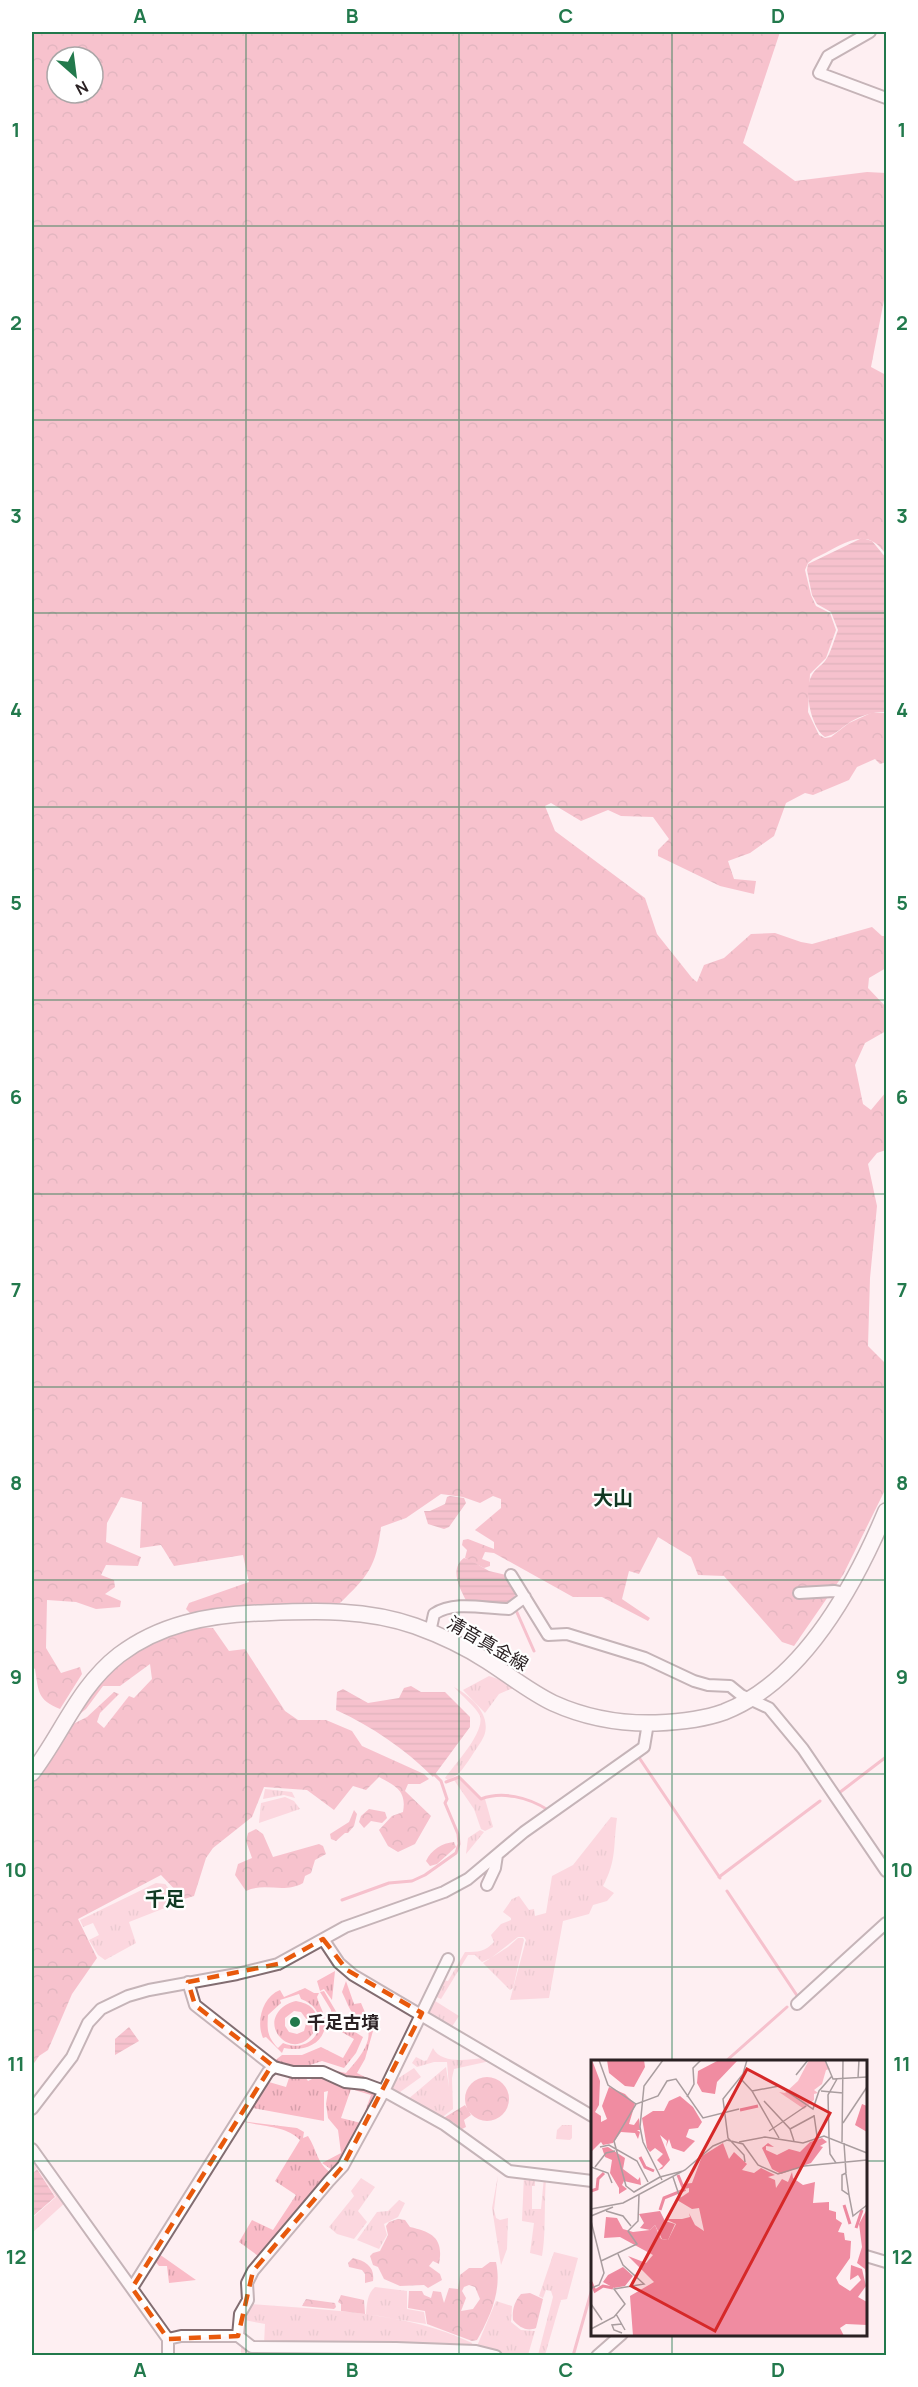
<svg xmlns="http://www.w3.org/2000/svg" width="918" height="2387" font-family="Manrope,'Noto Sans JP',sans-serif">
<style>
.grass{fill:url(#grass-tufts);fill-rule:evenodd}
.forest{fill:url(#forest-crowns);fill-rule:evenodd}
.water{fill:url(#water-rules)}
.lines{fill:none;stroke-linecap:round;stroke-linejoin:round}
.stream{stroke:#ed899f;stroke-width:3}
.street-casing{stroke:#826d71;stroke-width:14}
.secondary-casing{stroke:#826d71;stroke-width:18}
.street{stroke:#fff;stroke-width:10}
.secondary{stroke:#fff;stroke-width:15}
.marked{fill:none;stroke:#e8590c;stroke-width:4.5;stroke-dasharray:12 8;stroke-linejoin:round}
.grid{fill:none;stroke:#22794c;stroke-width:1.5;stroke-opacity:0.55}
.poi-dot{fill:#22794c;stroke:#fff;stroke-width:2}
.labels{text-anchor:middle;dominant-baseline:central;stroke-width:4.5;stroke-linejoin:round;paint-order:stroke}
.street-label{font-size:18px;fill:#2a2123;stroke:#fff}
.poi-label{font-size:18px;font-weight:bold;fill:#2a2123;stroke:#fff;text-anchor:start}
.neighbourhood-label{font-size:20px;font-weight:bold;fill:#113923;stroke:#fff}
.inset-river{fill:none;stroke:#ed899f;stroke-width:3}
.inset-road{fill:none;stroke:#a99d9f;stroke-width:1.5}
.view{fill:#d62828;fill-opacity:0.15;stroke:#d62828;stroke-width:3}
.inset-edge{fill:none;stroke:#2a2123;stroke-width:3}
.neatline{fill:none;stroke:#22794c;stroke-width:2}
.grid-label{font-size:20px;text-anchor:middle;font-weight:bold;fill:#22794c}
</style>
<defs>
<pattern id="grass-tufts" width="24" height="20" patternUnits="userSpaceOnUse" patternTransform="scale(1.5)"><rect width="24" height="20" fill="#fabbc7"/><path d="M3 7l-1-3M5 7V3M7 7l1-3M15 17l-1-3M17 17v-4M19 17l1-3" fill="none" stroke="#d6a0ab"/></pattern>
<pattern id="forest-crowns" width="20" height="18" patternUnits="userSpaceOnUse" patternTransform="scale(1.5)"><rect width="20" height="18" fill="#f08ca1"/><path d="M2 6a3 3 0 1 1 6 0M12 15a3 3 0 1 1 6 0" fill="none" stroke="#c37283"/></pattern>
<pattern id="water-rules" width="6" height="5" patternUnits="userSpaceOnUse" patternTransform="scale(1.5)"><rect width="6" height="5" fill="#ed899f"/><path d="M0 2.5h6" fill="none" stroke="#c07081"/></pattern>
</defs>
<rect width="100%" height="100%" fill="#feeff2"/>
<path class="grass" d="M 489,1676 L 507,1682 L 513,1688 L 499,1694 L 485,1713 L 463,1690 Z
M 454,1687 C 471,1696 492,1715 484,1736 C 481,1743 475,1750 471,1757 C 464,1767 460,1775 448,1780 L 445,1778 C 454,1765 485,1733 480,1716 C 476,1707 461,1695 454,1687 Z
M 459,1778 L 481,1800 L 485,1799 L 493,1827 L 485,1831 L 481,1829 L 474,1809 L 454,1780 Z
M 265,1789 L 292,1792 L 295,1798 L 284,1795 L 263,1799 Z
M 285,1797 L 294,1801 L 300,1809 L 259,1823 L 261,1803 Z
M 611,1817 L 617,1818 C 613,1846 617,1860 603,1886 L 614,1893 L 607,1901 L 593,1905 L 589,1914 L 563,1921 L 549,1998 L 510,2000 L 526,1940 L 524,1937 L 518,1937 L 491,1958 L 482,1962 L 475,1955 L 468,1955 L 441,1999 L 434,1996 L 441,1980 L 448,1981 L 465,1952 C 478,1952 485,1952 494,1942 L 491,1935 L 501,1924 L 511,1920 L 511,1918 L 503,1912 L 512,1899 L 519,1896 L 529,1910 L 534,1909 L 535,1916 L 546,1913 L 552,1876 L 573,1865 Z
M 480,1830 L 484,1832 L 466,1854 L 468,1838 Z
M 156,1883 L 165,1884 L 180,1902 L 129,1922 L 136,1943 L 105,1960 L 98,1955 L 89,1940 L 99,1935 L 93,1923 L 83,1927 L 80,1920 Z
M 518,1938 L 523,1938 L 524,1940 L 513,1988 L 510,1990 L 483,1963 L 508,1947 Z
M 335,1971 L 332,2000 L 324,1989 L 320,1991 L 317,1981 Z
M 346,1981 L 354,2004 L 361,2003 L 373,2031 L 365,2059 L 357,2073 L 365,2077 L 364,2081 L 294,2070 L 273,2062 L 282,2055 L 302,2055 L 321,2047 L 343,2058 L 354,2039 L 333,2027 L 331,2010 L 320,1992 L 324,1991 L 344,2025 L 363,2037 L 356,2053 L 344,2068 L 322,2061 L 304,2067 L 327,2069 L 346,2073 C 356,2062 374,2042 367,2027 C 364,2022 360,2021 356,2017 C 350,2012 346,2000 342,1992 Z
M 305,1988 L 314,1993 L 319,1993 L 317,1997 C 319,2005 324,2012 325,2020 C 327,2044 304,2052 284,2048 L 282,2053 L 266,2037 L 263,2038 C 256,2022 262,1997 280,1990 L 284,1997 ZM 299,1994 L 301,1999 C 336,2012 317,2057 283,2043 L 278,2048 C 267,2037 267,2029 268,2015 L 281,2003 L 280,2000 Z
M 432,1999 L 459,2016 L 451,2028 L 427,2013 Z
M 296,2001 C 341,2008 304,2065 279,2036 C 267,2021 280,2004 296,2001 ZM 294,2011 L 301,2012 L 307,2020 L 304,2031 L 297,2034 L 289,2032 L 285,2026 L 285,2018 Z
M 433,2048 C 441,2064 467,2060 482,2058 L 485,2055 L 490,2061 L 454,2069 L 452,2078 L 453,2109 L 440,2119 L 407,2100 L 446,2067 L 449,2087 L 447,2062 L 434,2062 L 417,2067 L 412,2063 L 416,2057 L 424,2061 L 427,2060 Z
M 414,2068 L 421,2077 L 396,2095 L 388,2090 L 394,2081 Z
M 290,2075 L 308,2075 L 305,2077 L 308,2081 L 318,2076 L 378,2091 L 335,2172 L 322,2163 L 341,2153 L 338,2130 L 328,2118 L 326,2104 L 328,2091 L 324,2092 L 324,2121 L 253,2108 L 269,2082 L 286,2087 ZM 351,2089 L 371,2095 L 361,2123 L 341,2118 Z
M 241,2121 L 297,2128 L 304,2132 L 303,2138 L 308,2136 C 318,2152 316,2162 332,2174 L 261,2258 L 239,2242 L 252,2220 L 273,2230 L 296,2195 L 275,2181 L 300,2140 C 286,2125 261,2127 241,2121 Z
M 562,2125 L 572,2125 L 572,2138 L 570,2140 L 556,2139 L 557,2130 Z
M 32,2156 L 67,2201 L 32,2233 L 32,2218 L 56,2197 L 37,2168 L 32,2173 Z
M 498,2175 L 494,2210 L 496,2218 L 500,2220 L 508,2218 L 507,2249 L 501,2265 L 492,2208 Z
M 524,2175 L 535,2177 L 535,2186 L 532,2186 L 532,2209 L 541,2209 L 544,2177 L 546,2179 C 544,2203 546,2236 542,2256 L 530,2253 L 534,2223 L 522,2221 Z
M 361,2178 L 375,2187 L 358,2211 L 367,2222 L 354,2239 L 337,2234 L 329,2227 L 354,2196 L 351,2191 Z
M 399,2200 L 405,2203 L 398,2217 L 384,2224 L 387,2235 L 379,2249 L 357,2240 L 377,2212 L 388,2211 Z
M 554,2252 L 578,2258 L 567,2299 L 561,2300 L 545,2355 L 538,2355 L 553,2297 L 551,2291 L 546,2290 L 543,2298 L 539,2296 Z
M 159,2254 L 196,2280 L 169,2283 L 167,2266 L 159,2266 L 154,2260 Z
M 375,2287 L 407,2291 L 407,2309 L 424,2312 L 426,2324 L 366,2314 C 367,2304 367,2294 375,2287 Z
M 496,2301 L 512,2306 L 511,2322 L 521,2330 L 535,2331 L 528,2355 L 503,2355 L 477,2346 Z
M 251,2304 C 323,2310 406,2311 472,2343 L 471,2348 L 264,2344 L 265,2324 L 244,2320 Z
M 241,2342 L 454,2354 L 456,2355 L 241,2355 Z"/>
<path class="forest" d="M 32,32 L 780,32 L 743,143 L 795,181 L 867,172 L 886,173 L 886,290 L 871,367 L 886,375 L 886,555 C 866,523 842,546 813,559 L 808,563 L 805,570 L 811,595 L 816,606 L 830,613 L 836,630 L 826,658 L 810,674 L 808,712 L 819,735 L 825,738 L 831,737 L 849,723 L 871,713 L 886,713 L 886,762 L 880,764 L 875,759 L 857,767 L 849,780 L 813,795 L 805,793 L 786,803 L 774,836 L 750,853 L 728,861 L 734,879 L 756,881 L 754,894 L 720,886 L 658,856 L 658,850 L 669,839 L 653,817 L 621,816 L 608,810 L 581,821 L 551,803 L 545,806 L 555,831 L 645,898 L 657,934 L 692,978 L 697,982 L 704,965 L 724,958 L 751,934 L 775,933 L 801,942 L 812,944 L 872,927 L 882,936 L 886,936 L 886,968 L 869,978 L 868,988 L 886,1007 L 886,1031 L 865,1043 L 855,1065 L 863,1104 L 871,1110 L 886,1092 L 886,1150 L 877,1153 L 868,1164 L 877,1206 L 870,1278 L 868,1346 L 886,1364 L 886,1488 L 843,1575 L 794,1646 L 782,1642 L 724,1576 L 698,1575 L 691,1557 L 658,1537 L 639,1574 L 629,1571 L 622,1599 L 650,1618 L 648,1621 L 602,1597 L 573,1597 L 494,1553 L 485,1552 L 482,1559 L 490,1562 L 490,1566 L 484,1568 L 465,1558 L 467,1550 L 462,1545 L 463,1540 L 468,1539 L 494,1549 L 494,1542 L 475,1530 L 501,1508 L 501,1499 L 493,1496 L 480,1503 L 463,1497 L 441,1494 L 406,1518 L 381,1527 C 376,1567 368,1576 340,1603 L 277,1604 L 190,1613 L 186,1609 L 189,1603 L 249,1582 L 243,1555 L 174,1566 L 161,1545 L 140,1548 L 142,1502 L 121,1497 L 107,1523 L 106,1542 L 141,1557 L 138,1566 L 106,1565 L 101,1575 L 114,1580 L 115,1587 L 105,1594 L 121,1601 L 120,1607 L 96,1609 L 76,1602 L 47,1600 L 46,1648 L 61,1673 L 80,1667 L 82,1674 L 60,1709 C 37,1699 39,1693 35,1669 L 32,1667 ZM 57,57 L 93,57 L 93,93 L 57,93 Z
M 195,1627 L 213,1628 L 229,1651 L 245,1649 L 285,1711 L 298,1720 L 326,1720 L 352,1731 L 362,1746 L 424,1774 L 429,1779 L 420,1784 L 408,1784 L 405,1791 L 431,1816 L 415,1844 L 398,1852 L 388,1846 L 379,1830 L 392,1816 L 403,1812 C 407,1790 395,1786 379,1777 L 366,1790 L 353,1786 L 334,1810 L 307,1790 L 264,1787 L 252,1817 L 213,1848 L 206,1858 L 194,1896 L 184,1899 L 161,1875 L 78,1919 L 97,1958 L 72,1994 L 48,2050 L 39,2056 L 32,2066 L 32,1783 L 73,1724 L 87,1717 L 114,1692 L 119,1694 L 100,1713 L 97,1722 L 104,1728 L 129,1696 L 134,1698 L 152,1679 L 150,1664 L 120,1686 L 103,1686 L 86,1709 L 76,1717 C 95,1686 119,1660 151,1642 C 164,1634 181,1631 195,1627 Z
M 369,1809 L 385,1812 L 387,1818 L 382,1823 L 371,1821 L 364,1828 L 359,1822 L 361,1816 Z
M 354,1810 L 357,1814 L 354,1826 L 348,1833 L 345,1833 L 336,1841 L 331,1839 L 330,1834 L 349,1822 Z
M 256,1829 L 263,1834 L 273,1857 L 319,1844 L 323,1846 L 326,1854 L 315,1860 L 311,1873 L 305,1876 L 303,1883 C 284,1894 265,1882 246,1891 L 235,1875 L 238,1864 L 252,1858 L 246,1841 L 248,1833 Z
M 454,1842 L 456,1847 L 437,1864 L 430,1866 L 426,1861 C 431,1850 442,1843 454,1842 Z
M465 2099a22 22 0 1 1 44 0a22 22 0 1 1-44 0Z
M 465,2105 L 471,2115 L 464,2120 L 466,2127 L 462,2129 L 453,2122 L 442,2119 Z
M 398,2219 L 405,2220 L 410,2227 C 432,2232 444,2238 439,2264 L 433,2261 L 429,2266 L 440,2274 L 442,2280 L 428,2288 L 424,2285 L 400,2286 L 384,2279 L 378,2267 L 373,2265 L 370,2256 L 373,2253 L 380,2251 L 388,2235 L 386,2226 L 389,2222 Z
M 353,2258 C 366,2261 375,2267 373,2281 L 365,2283 L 365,2274 L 362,2270 L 349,2267 L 348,2263 Z
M 490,2262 L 496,2262 C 502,2290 491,2315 477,2340 L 472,2341 L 427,2324 L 425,2311 L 408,2308 L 409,2291 L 422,2291 L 424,2295 L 431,2298 L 433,2291 L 441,2292 L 444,2303 L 449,2288 L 458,2289 L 460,2275 L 469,2268 L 482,2268 ZM 469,2285 L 475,2287 L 480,2299 L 473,2309 L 461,2311 L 466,2298 L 462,2291 L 464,2287 Z
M 530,2293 L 543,2299 L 536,2328 C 527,2332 519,2327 513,2320 C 512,2310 514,2302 521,2294 Z
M 341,2295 L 364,2300 L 365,2314 L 341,2311 L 341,2304 L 338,2302 Z
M 306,2299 L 335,2303 L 336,2307 L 334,2309 L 302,2306 Z"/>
<path class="water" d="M 862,538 L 872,541 L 886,558 L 886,712 C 871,712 858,716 846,725 C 839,730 834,735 825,737 C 811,728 803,689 812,675 C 815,669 821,666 825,661 C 831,653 834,640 838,630 L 831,612 L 817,604 L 812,595 L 807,570 L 808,564 Z
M 450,1496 L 464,1498 L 466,1503 L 449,1527 L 444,1529 L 428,1524 L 424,1511 L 430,1511 L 445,1504 L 447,1497 Z
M 464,1558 L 470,1560 L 489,1571 L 506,1575 L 516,1593 L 512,1602 L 508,1604 L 467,1602 C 460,1589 449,1569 464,1558 Z
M 411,1686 L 421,1692 L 445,1692 L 470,1717 L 470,1727 L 433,1777 C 405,1749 373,1727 336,1710 L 337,1692 L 343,1689 L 368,1703 L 399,1698 L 404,1688 Z
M 129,2027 L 139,2041 L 115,2055 L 115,2039 Z
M 37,2169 L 55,2197 L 32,2217 L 32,2174 Z"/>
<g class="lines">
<path class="stream" d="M 515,1608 L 534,1651
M 638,1756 L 720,1878
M 446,1782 L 459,1777 L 481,1799 C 502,1791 528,1797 548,1810
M 839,1793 L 886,1757
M 719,1877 L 820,1801
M 727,1891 L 798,1997 L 800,1995
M 342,1900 L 389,1883 L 412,1881 L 425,1875 L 456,1853 L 459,1844 L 458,1834 L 445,1803 L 447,1799 L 441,1781 L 434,1774
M 725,2062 L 787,2007
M 573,2356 L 592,2289"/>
<defs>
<path id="street" d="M 870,32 L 828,56 L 819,73 L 886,98
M 511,1575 L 548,1635 L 567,1634 L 645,1658 L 694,1681 L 708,1685 L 730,1686 L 741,1695 L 769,1708 L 803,1749 L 886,1871
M 799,1593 L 834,1591 L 845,1593
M 430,1632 L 434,1614 C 455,1600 486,1609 509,1609 L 525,1597
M 487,1885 L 495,1868 L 497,1855
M 323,1939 L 339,1963 L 353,1975 L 592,2116
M 188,1982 L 195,2005 L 274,2067 L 293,2072 L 323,2072 L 345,2082 L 365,2084 L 384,2091 L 445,2125 L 509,2171 L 592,2181
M 797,2004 L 886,1923
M 32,2109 L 72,2057 L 88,2023 L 101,2009 L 128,1996 L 149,1990 L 237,1974 L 278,1964 L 345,1927 L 444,1892 L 468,1879 L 524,1832 L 637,1752 L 644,1747 L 648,1723
M 32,2149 L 168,2339
M 866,2256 L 886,2262
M 132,2288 L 268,2072 L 274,2067
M 238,2336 L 240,2314 L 248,2300 L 247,2283 L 253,2271 L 329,2181 L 343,2166 L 384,2091 L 448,1959
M 168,2356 L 168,2339 L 181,2336 L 238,2336 L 252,2347 L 396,2348 L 476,2351 L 496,2356
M 597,2356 L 622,2334"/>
<path id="secondary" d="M 32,1773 C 62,1734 78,1687 119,1655 C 160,1624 208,1615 258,1613 C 312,1611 364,1608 415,1626 C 440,1635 464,1646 487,1661 C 509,1675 530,1692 553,1703 C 586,1718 621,1724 656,1723 C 679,1722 702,1720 724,1712 C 803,1681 855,1585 886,1511"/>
</defs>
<use href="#street" class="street-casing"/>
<use href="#secondary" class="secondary-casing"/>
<use href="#street" class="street"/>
<use href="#secondary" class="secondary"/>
</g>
<path d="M0 0H918V2387H0ZM 323,1939 L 347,1970 L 422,2013 L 343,2166 L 253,2271 L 238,2336 L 168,2339 L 132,2288 L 272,2065 L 195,2005 L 188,1982 L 278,1964 Z" fill="#feeff2" fill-opacity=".55" fill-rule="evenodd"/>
<path class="marked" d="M 323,1939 L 347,1970 L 422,2013 L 343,2166 L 253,2271 L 238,2336 L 168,2339 L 132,2288 L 272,2065 L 195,2005 L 188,1982 L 278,1964 Z"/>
<path class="grid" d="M 246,32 L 246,2356M 459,32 L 459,2356M 672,32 L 672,2062M 32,226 L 886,226M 32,420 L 886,420M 32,613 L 886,613M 32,807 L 886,807M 32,1000 L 886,1000M 32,1194 L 886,1194M 32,1387 L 886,1387M 32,1580 L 886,1580M 32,1774 L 886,1774M 32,1967 L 886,1967M 32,2161 L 592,2161M 866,2161 L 886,2161M 672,2334 L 672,2356"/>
<circle class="poi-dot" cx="295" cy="2022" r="6"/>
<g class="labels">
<g class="street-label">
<text transform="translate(488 1643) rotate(30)">清音真金線</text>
</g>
<g class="poi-label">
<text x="307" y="2022">千足古墳</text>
</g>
<g class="neighbourhood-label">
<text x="613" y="1497">大山</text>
<text x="165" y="1898">千足</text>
</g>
</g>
<g transform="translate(591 2060)">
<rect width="276" height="276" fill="#feeff2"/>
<path d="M 218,0 L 233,0 L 239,9 L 235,10 L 231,24 L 223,30 L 227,33 L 223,34 L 223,40 L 213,49 L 188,32 L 194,33 L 207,21 Z" fill="#fabbc7"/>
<path d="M 1,0 L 9,21 L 8,45 L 4,52 L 10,56 L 10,62 L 16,59 L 11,46 L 18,27 L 34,34 L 44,44 L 38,64 L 43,65 L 48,58 L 49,70 L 46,70 L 49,72 L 47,79 L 44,73 L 30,72 L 22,83 L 12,85 L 10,82 L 0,92 ZM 16,0 L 53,0 L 54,7 L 43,27 L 34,26 L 18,13 ZM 128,0 L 147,0 L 126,22 L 124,34 L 111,32 L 106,23 L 107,11 ZM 89,36 L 102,47 L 111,62 L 107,68 L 98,69 L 95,77 L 104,81 L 93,92 L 81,88 L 78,79 L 75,87 L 76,81 L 69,75 L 79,100 L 71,109 L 67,110 L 72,106 L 66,100 L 72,94 L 64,88 L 59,92 L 56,88 L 51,58 L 62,51 L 73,51 L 78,41 ZM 271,44 L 276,46 L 276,72 L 264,65 ZM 231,78 L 236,82 L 229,86 L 232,87 L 220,103 L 190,114 L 181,109 L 171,88 L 177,83 L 183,87 L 175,86 L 175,90 L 186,95 L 198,89 L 209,92 L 219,82 ZM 132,83 L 138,99 L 143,92 L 156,104 L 151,110 L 163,113 L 170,108 L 184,115 L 177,117 L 184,120 L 185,128 L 191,119 L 197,122 L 201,112 L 202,118 L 212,125 L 224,122 L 222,143 L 238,142 L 238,150 L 245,152 L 245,159 L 251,163 L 247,172 L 253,173 L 254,180 L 260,181 L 259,198 L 245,218 L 248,224 L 259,231 L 270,220 L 267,215 L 259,220 L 260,205 L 271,209 L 275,226 L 267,237 L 276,242 L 276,265 L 255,264 L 249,268 L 253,276 L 42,276 L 39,236 L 63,222 L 37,196 L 55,203 L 62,195 L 29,177 L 13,178 L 15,157 L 26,158 L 32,169 L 42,172 L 59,170 L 64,165 L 70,179 L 77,180 L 85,164 L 74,159 L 91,159 L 99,157 L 98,153 L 104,165 L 113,171 L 108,148 L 101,149 L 86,140 L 98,132 L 98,128 L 93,129 L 92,124 L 101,123 L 111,96 ZM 17,87 L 34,98 L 32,109 L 47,120 L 49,117 L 50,125 L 33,121 L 31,125 L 36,129 L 28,134 L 28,140 L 28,128 L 19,113 L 21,100 L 14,97 L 11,88 ZM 276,149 L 276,218 L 274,209 L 266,203 L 271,187 L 268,164 Z" fill="#f08ca1"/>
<path d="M 69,151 L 74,161 L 84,164 L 77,180 L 71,179 L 64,165 L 59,170 L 49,168 L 53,163 L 48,154 ZM 32,207 L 42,216 L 34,226 L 23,228 L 12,222 L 17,215 Z" fill="#ed899f"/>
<path class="inset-river" d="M 149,50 L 167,46M 49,97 L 54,107 L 63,111M 0,131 L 6,129 L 7,119 L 13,113M 253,145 L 259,164M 69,150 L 73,138 L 93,130 L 87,115M 265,168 L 271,150M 0,222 L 4,231 L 12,226 L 22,228"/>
<path class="inset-road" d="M 8,0 L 17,25 L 45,44M 234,0 L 242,19 L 276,17M 205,15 L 217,0M 149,18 L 161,31 L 188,78M 267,18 L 268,0M 161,31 L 188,26 L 222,49 L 228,31 L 241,16M 230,31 L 252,33M 96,37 L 103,24 L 102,8 L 110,0M 173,41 L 199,69 L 203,81M 223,55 L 226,76M 252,63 L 276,27M 199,69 L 223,56M 178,71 L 215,46M 238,77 L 237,35 L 246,19M 238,77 L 239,94 L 245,103M 148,82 L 174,77 L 212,83 L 233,76 L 276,93M 251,82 L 252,0M 253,83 L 255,113 L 251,115 L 251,130 L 258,135 L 262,156 L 276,145M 9,87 L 18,85 L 46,101 L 57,122M 154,102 L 153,95 L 137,78 L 132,39 L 152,14 L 156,0M 0,107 L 17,113 L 21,123M 4,107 L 15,93 L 24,91M 255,114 L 258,135M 69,117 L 92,111M 82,117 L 89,138M 71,120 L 52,82 L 49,67 L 53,26 L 72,0M 35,126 L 23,81 L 45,44 L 67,36 L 76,21 L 85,19 L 112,58 L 148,49M 35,126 L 43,132 L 69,117M 0,149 L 32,143 L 94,110 L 122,86 L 136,80 L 152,84 L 167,105 L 187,114 L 213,106 L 276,100M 15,151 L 32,156 L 40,166M 0,156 L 22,147M 0,161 L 13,213 L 8,225 L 0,228M 10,201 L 46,184 L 37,171 L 47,161 L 48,135M 0,244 L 11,260M 25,254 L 34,270M 31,264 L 21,265 L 23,270 L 31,273M 0,269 L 23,257 L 34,244 L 23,229 L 53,224 L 32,205 L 27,194"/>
<path class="view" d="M 156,9 L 239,53 L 124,271 L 40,226 Z"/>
<rect width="276" height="276" class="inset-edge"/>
</g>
<rect width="918" height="2387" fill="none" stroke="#ffffff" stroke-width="66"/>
<g transform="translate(75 75) rotate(152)"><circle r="28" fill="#ffffff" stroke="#aaa6a7" stroke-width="1.5"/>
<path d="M0-4.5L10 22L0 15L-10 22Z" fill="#22794c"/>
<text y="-9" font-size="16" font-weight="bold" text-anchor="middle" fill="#2a2123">N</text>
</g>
<rect x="33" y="33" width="852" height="2321" class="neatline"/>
<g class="grid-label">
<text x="140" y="23">A</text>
<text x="352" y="23">B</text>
<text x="566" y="23">C</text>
<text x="778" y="23">D</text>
<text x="16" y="137">1</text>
<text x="902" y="137">1</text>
<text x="16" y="330">2</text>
<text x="902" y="330">2</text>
<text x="16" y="523">3</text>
<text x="902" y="523">3</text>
<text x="16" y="717">4</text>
<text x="902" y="717">4</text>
<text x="16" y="910">5</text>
<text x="902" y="910">5</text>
<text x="16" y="1104">6</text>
<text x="902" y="1104">6</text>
<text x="16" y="1297">7</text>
<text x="902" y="1297">7</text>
<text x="16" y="1490">8</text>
<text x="902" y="1490">8</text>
<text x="16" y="1684">9</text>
<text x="902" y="1684">9</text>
<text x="16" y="1877">10</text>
<text x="902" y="1877">10</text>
<text x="16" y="2071">11</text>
<text x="902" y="2071">11</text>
<text x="16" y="2264">12</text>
<text x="902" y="2264">12</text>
<text x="140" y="2377">A</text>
<text x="352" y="2377">B</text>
<text x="566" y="2377">C</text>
<text x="778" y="2377">D</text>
</g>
</svg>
